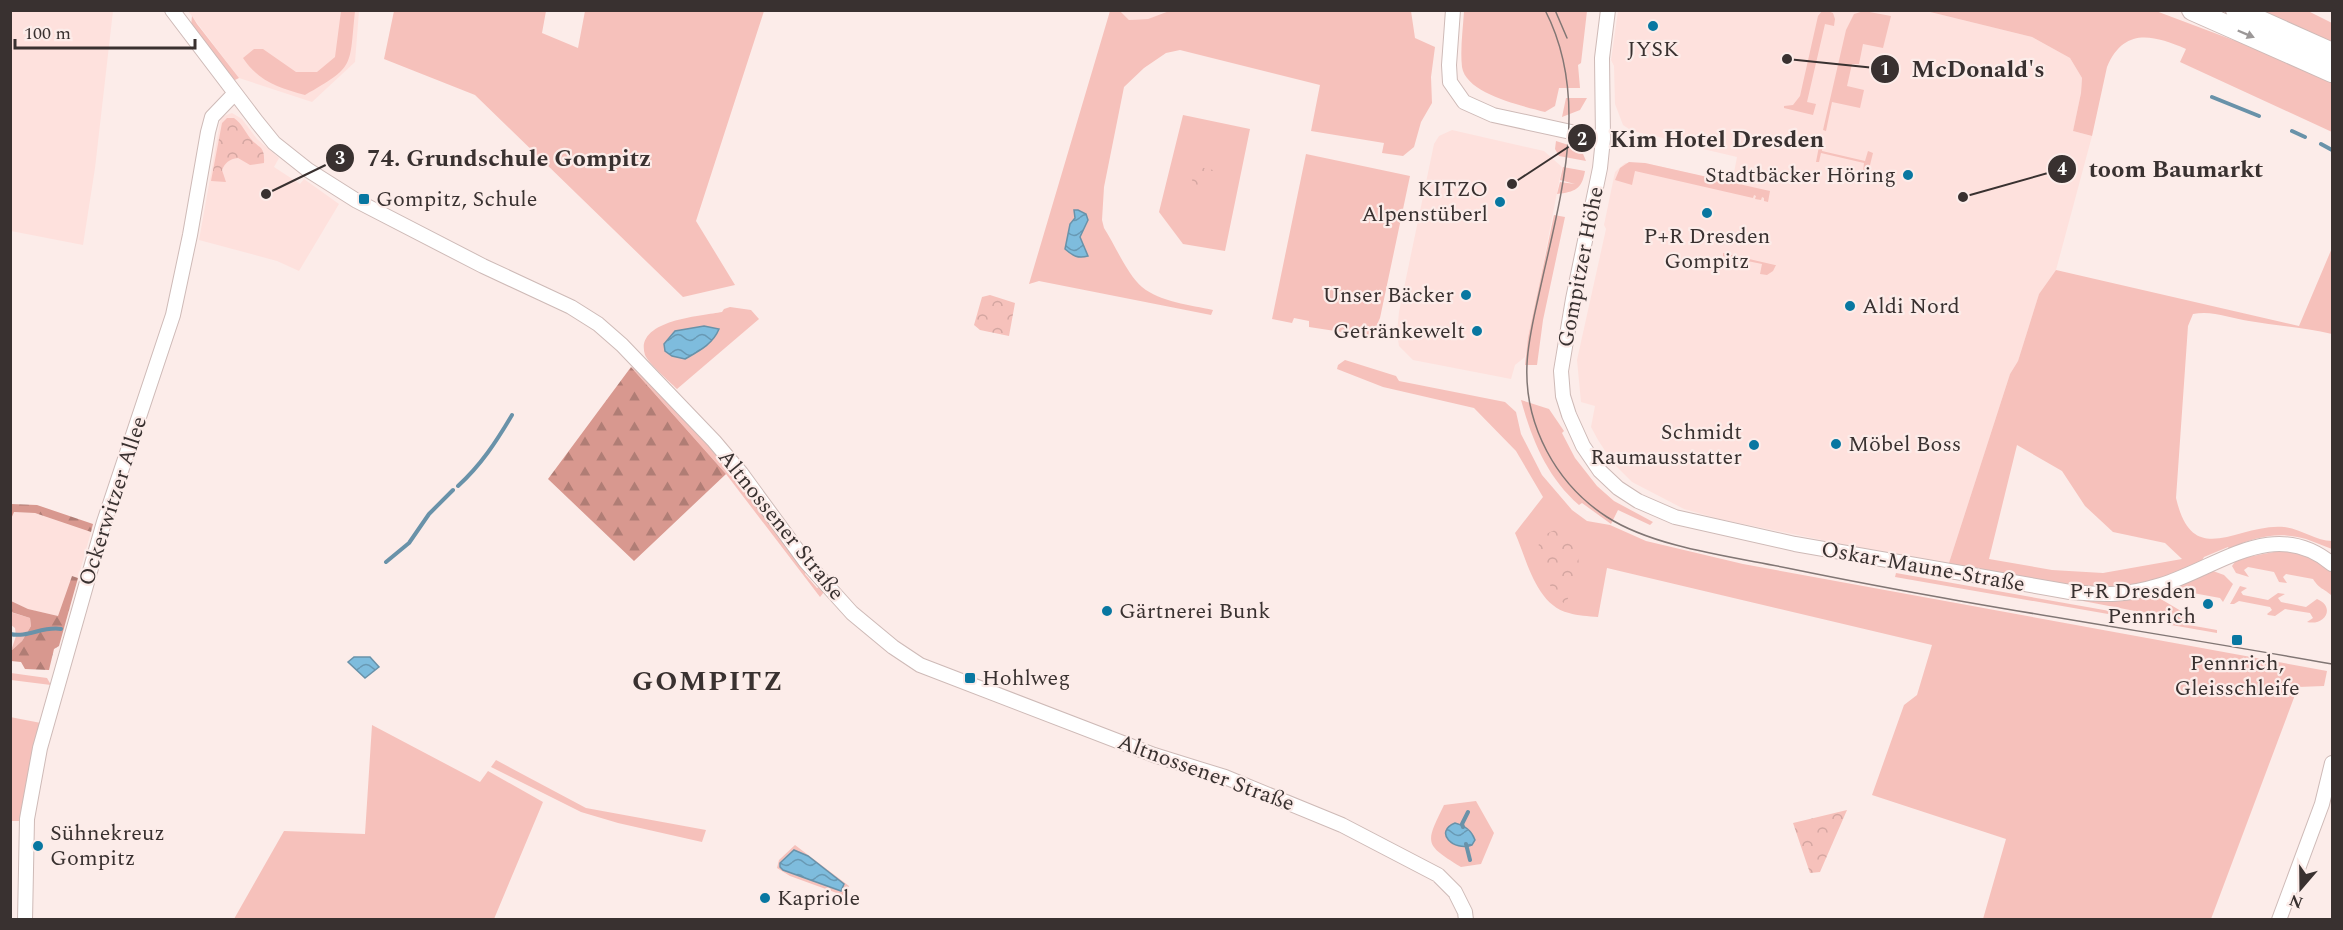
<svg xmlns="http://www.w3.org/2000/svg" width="2343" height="930" font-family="Spectral,serif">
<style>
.built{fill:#fee1dd}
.green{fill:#f6c1bb;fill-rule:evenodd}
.forest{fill:url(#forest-firs)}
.park{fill:url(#park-crowns)}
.water{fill:url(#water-waves);stroke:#6992a9;stroke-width:1.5}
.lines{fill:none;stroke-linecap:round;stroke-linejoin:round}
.stream{stroke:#6992a9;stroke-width:4}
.minor-casing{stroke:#cebab7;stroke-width:16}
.highway-casing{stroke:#cebab7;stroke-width:22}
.minor{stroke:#fff;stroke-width:14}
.highway{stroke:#fff;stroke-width:20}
.tram{stroke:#817674;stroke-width:1.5}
.oneway{fill:#9c9898}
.poi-dot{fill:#0877a1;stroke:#fcece9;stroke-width:2}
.labels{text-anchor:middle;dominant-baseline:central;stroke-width:4.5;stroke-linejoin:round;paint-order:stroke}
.poi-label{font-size:22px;fill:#393130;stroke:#fcece9;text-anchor:start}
.street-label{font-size:22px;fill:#393130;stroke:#fcece9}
.district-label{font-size:28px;font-weight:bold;letter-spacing:1.5px;fill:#393130;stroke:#fcece9}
.leader{fill:none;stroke:#393130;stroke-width:2}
.callout-dot{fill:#393130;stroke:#fcece9;stroke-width:2}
.mark-label{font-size:18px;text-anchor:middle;font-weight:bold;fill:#fff}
.callout-label{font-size:24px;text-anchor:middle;font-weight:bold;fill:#393130;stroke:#fcece9;stroke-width:4.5;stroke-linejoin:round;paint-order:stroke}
</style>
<defs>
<pattern id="forest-firs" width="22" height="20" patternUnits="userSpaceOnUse" patternTransform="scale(1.5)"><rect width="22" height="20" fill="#d8988f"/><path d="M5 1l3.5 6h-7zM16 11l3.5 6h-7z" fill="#b07d75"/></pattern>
<pattern id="park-crowns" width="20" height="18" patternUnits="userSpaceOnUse" patternTransform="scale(1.5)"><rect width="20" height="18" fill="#f6c1bb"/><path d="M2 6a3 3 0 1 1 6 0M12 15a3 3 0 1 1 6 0" fill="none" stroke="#d4a6a1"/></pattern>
<pattern id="water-waves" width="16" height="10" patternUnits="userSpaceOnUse" patternTransform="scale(1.5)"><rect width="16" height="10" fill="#7ebcdd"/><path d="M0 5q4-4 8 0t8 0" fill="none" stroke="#6899b4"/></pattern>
</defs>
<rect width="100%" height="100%" fill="#fcece9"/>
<path class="built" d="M 10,11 L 113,11 L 95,168 L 83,245 L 11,231 Z
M 188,11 L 359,11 L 355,62 L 312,102 L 239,78 Z
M 1120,11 L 1172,11 L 1148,19 L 1129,20 Z
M 1618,11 L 1926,11 L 2032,37 L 2070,58 L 2082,78 L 2081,93 L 2073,131 L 2092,136 L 2056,270 L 2039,294 L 2018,361 L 2010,374 L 1948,566 L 1719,519 L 1684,509 L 1632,482 L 1613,463 L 1598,440 L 1591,427 L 1595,406 L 1581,402 L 1577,360 L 1606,229 L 1604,225 L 1615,172 L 1625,163 L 1645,163 L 1732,183 L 1737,157 L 1665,140 L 1663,138 L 1632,131 L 1623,125 L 1615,104 L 1614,66 L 1611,60 Z
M 232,113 L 242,119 L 257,139 L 279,158 L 274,167 L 300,184 L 304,179 L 339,204 L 299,271 L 277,261 L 199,240 L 221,117 Z
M 1452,130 L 1544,151 L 1562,167 L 1525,357 L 1515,365 L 1511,379 L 1413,360 L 1399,346 L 1397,333 L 1399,312 L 1434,144 L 1439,136 Z
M 13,512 L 35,513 L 91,532 L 78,578 L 72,576 L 58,616 L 28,609 L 11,601 L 10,519 Z"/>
<path class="green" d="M 1172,10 L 1411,11 L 1415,38 L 1435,47 L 1431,77 L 1432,103 L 1421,122 L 1414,147 L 1403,156 L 1382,153 L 1384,143 L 1311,131 L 1320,85 L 1180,50 L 1166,53 L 1144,68 L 1124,87 L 1104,187 L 1102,220 L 1104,228 C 1115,245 1127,274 1142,287 C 1160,302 1191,305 1213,310 L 1211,315 L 1039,281 L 1029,284 L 1110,11 L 1120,11 L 1129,20 L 1148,19 Z
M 341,11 L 355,11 C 349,67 356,66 305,95 C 279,88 258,81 243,58 L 254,49 L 263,49 L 296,72 L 317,72 L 335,57 Z
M 394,11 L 546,11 L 542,33 L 578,48 L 585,11 L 764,11 L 696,221 L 735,285 L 683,297 L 475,95 L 384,59 Z
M 1464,11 L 1587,11 L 1581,63 L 1578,65 L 1580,88 L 1559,88 L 1555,106 L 1545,112 C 1523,106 1466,94 1462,67 C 1460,49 1463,29 1464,11 Z
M 1828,11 L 1833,13 L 1835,19 L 1834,26 L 1825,24 L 1807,102 L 1816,104 L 1813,115 L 1784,108 L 1784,106 L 1793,105 L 1800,96 L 1818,16 L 1822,11 Z
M 1864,11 L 1891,16 L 1883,48 L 1863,44 L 1859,64 L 1852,64 L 1847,86 L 1864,90 L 1860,108 L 1832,102 L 1826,131 L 1823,130 L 1846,30 L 1854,14 Z
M 1926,11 L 2156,11 L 2233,40 L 2265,48 L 2332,79 L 2332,132 L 2180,62 L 2186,49 C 2153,35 2124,27 2107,67 L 2092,136 L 2073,131 L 2081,93 L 2082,78 L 2070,58 L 2032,37 Z
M 2255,11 L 2308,11 L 2332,23 L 2332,45 Z
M 192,16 L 197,24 L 239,78 L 235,80 L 232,77 L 230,78 L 191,26 Z
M 1566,98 L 1587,98 L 1580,110 L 1562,117 Z
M 1183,115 L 1250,129 L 1225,251 L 1183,244 L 1159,212 Z
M 1556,141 L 1581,149 L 1586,161 L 1559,156 L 1555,149 Z
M 1820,141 L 1823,142 L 1822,151 L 1865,161 L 1868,151 L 1873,153 L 1868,173 L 1863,172 L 1864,163 L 1821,153 L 1819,162 L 1816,162 Z
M 1306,154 L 1410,176 L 1380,318 L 1374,331 L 1368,336 L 1309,327 L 1309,321 L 1294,318 L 1292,323 L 1272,319 Z
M 1629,162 L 1645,163 L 1770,191 L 1768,202 L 1764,201 L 1764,198 L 1762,197 L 1761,200 L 1755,199 L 1756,196 L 1754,195 L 1753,198 L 1635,171 L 1632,185 L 1615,180 L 1620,168 Z
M 1563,167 L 1585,171 C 1582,189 1575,192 1557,194 L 1560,182 L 1575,184 L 1560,180 Z
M 1554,215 L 1565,217 L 1543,320 L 1537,365 L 1525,365 L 1528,338 Z
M 2332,248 L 2332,334 C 2305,327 2277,326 2249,321 C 2230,318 2212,310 2193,314 L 2188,326 L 2176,498 C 2193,571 2237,523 2284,527 C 2301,529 2316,541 2332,541 L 2332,549 C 2323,546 2315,542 2306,539 C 2279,531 2254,537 2229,549 L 2228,547 L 2204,557 L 2201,562 L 2186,569 L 2145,583 L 2111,588 L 2063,586 L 1948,566 L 2010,374 L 2018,361 L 2039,294 L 2056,270 L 2299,326 ZM 2017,445 L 2062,471 L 2085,506 L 2113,532 L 2165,543 L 2182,559 L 2103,573 L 2052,570 L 1989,559 Z
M 1723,253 L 1775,265 L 1776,265 L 1773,271 L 1767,275 L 1760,274 L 1762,264 L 1723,256 Z
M 730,307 L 751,310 L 759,319 L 677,389 C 669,381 649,364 645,355 C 634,320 701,316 722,312 L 724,309 Z
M 1345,360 L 1396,376 L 1399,381 L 1505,402 L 1516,412 L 1521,434 L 1542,475 L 1572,510 L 1587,521 L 1610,525 L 1646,541 L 1743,564 L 2327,671 L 2324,686 L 2298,687 L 2211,919 L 1983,919 L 2006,839 L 1872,795 L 1904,705 L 1917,695 L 1932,645 L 1607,568 L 1598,617 C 1588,616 1578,616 1569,613 C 1536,605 1527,560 1515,533 L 1543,497 L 1516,451 L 1474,408 L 1383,387 L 1337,369 L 1338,365 Z
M 634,365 L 733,471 L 806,570 L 805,574 L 817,588 L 819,587 L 824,592 L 820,597 L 726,474 L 632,368 Z
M 1521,400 L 1549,409 L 1564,431 L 1562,433 L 1575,458 L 1597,486 L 1614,501 L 1653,522 L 1650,525 L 1618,510 L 1611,524 L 1582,503 L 1579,505 C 1547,477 1532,440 1521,400 Z
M 2279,551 C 2300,552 2317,559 2332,573 L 2332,596 C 2324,588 2320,590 2313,579 L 2286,574 L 2283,577 L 2287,583 L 2279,582 L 2274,572 L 2248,567 L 2244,570 L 2249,577 L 2236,573 L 2232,566 L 2237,559 Z
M 2213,571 L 2224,575 L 2233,584 L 2223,602 L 2220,598 L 2193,593 L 2184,600 L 2177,598 L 2175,591 L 2176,586 Z
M 1896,573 L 2217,630 L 2217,633 L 1895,577 Z
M 2240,586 L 2247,588 L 2241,592 L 2243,595 L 2268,600 L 2278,593 L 2285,594 L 2278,598 L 2281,602 L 2306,607 L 2317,599 C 2336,607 2325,626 2307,622 L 2313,618 L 2310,613 L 2285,609 L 2275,616 L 2268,615 L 2267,614 L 2272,610 L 2270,607 L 2239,601 L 2234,604 L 2230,604 Z
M 2154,595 L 2181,611 L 2187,621 L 2083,601 L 2117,601 Z
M 10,612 L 30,618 L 31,626 L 22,641 L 11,651 L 16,636 L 15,628 L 11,625 Z
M 11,673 L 47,678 L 51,685 L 11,680 Z
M 10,717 L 41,723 L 21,821 L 11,821 Z
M 372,725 L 480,782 L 488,771 L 543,802 L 494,919 L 234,919 L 284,831 L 365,834 Z
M 496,760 L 586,808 L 706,830 L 702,842 L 618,823 L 581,812 L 491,767 Z
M 1476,801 L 1494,833 L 1481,864 L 1461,867 C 1424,844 1425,844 1444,805 Z
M 795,845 L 849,886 L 845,896 L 790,876 L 777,868 L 779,860 Z"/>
<path class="forest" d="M 631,367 L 726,474 L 634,561 L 548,479 Z
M 11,504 L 37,505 L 93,524 L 91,532 L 35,513 L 14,512 L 11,519 Z
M 72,576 L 78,578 L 59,646 L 54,649 L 49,670 L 25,669 L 21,662 L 11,661 L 11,651 L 22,641 L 31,626 L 30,618 L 11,612 L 11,601 L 28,609 L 58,616 Z"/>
<path class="park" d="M 227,118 L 234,118 C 242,124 244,130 250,138 C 259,149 265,145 264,163 L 250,165 L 238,158 C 229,159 225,163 222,170 L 226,182 L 211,181 L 222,123 Z
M 1195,166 L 1213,170 L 1208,190 L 1191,186 Z
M 990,295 L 1015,303 L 1009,336 L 980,330 L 974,325 L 982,297 Z
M 1564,528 L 1576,541 L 1580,572 L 1566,585 L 1572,591 L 1565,604 C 1552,594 1532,557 1540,541 C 1544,532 1556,530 1564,528 Z
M 1847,810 L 1820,872 L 1810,873 L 1793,823 Z"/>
<path class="water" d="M 1074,210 L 1078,210 L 1086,214 L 1088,220 L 1080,237 L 1088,256 C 1078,259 1073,256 1065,249 L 1070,224 L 1075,218 Z
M 704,326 L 719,329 C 713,344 699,351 685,359 L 672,356 L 665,351 L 664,344 L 675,331 Z
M 354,657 L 370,657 L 379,667 L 365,678 L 348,662 Z
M 1455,823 C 1464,825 1472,831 1475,840 L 1472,845 C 1454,852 1433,832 1455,823 Z
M 794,850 L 808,856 L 844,884 L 841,891 L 783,870 L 780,867 L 780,863 Z"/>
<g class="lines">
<path class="stream" d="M 2212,97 L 2259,116
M 2292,131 L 2305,137
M 2321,144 L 2332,150
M 458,486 C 481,465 496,442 512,415
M 386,562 L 409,543 L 429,514 L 453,490
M 10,634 C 28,638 42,626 61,629
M 1463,827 L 1462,824 L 1468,812
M 1466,844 L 1470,860"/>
<defs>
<path id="minor" d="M 172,10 L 257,122 L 274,143 L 308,170 L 357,201 L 483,266 L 571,307 L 598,324 L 622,345 L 714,441 L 741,473 L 806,562 L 852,613 L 893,647 L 920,665 L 1154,755 L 1225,777 L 1342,825 L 1438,875 L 1455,892 L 1465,912 L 1466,920
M 1453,10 L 1449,65 L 1450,82 L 1464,102 L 1493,115 L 1603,139
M 1608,10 L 1602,58 L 1603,139 L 1600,168 L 1573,299 L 1561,371 L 1563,396 L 1569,415 L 1583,446 L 1600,471 L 1618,488 L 1638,501 L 1675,517 L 1795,544 L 2070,592 C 2106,595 2125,596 2161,585 C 2219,567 2274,516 2332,564
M 25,920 L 27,819 L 40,748 L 104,522 L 173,315 L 190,235 L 208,132 L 212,117 L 235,93
M 2279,920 L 2322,804 L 2332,763"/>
<path id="highway" d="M 2192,10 L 2332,72
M 2236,10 L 2332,53"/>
</defs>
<use href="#minor" class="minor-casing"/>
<use href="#highway" class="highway-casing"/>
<use href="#minor" class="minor"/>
<use href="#highway" class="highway"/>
<path class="tram" d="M 1545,10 C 1592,101 1559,201 1539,294 C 1534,317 1528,340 1527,364 C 1524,425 1556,484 1607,517 C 1655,548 1735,557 1792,569 C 1971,606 2153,632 2332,664
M 1555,10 L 1567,38"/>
</g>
<defs><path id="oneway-solid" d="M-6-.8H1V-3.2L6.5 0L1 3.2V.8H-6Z" transform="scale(1.5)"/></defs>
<use class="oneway" href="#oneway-solid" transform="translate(2246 34) rotate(23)"/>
<g class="poi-dot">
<circle cx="1653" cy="26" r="6"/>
<circle cx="1908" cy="175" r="6"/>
<rect x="358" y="193" width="12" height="12" rx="3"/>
<circle cx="1500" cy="202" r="6"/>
<circle cx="1707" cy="213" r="6"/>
<circle cx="1466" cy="295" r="6"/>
<circle cx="1850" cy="306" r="6"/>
<circle cx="1477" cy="331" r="6"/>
<circle cx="1836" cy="444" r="6"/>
<circle cx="1754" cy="445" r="6"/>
<circle cx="2208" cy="604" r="6"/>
<circle cx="1107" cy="611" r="6"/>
<rect x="2231" y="634" width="12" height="12" rx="3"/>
<rect x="964" y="672" width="12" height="12" rx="3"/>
<circle cx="38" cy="846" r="6"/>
<circle cx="765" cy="898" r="6"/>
</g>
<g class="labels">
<g class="poi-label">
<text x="1653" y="49" text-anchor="middle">JYSK</text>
<text x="1896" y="175" text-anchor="end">Stadtbäcker Höring</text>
<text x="1488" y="189" text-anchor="end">KITZO<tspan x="1488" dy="25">Alpenstüberl</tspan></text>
<text x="376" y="199">Gompitz, Schule</text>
<text x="1707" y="236" text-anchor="middle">P+R Dresden<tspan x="1707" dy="25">Gompitz</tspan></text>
<text x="1454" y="295" text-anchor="end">Unser Bäcker</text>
<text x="1862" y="306">Aldi Nord</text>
<text x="1465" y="331" text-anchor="end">Getränkewelt</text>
<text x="1742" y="432" text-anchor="end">Schmidt<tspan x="1742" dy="25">Raumausstatter</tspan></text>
<text x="1848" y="444">Möbel Boss</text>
<text x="2196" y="591" text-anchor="end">P+R Dresden<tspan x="2196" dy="25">Pennrich</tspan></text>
<text x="1119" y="611">Gärtnerei Bunk</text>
<text x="2237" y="663" text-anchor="middle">Pennrich,<tspan x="2237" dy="25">Gleisschleife</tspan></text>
<text x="982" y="678">Hohlweg</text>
<text x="50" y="833">Sühnekreuz<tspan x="50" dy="25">Gompitz</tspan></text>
<text x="777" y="898">Kapriole</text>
</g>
<g class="street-label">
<text transform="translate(1581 267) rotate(-79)">Gompitzer Höhe</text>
<text transform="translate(113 501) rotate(-72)">Ockerwitzer Allee</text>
<text transform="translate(781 525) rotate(51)">Altnossener Straße</text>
<text transform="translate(1923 567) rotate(10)">Oskar-Maune-Straße</text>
<text transform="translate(1206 773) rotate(20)">Altnossener Straße</text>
</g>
<g class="district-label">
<text x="708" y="681">GOMPITZ</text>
</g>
</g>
<path class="leader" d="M1787 59L1885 69M1512 184L1582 138M266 194L340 158M1963 197L2062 169"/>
<g class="callout-dot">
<circle cx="1787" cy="59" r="6"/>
<circle cx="1512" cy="184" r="6"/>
<circle cx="266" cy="194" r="6"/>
<circle cx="1963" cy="197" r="6"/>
<circle cx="1885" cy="69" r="15"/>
<circle cx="1582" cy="138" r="15"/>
<circle cx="340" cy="158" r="15"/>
<circle cx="2062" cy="169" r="15"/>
</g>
<g class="mark-label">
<text x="1885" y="75">1</text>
<text x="1582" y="145">2</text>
<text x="340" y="164">3</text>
<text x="2062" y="175">4</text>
</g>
<g class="callout-label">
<text x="1978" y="77">McDonald's</text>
<text x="1717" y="147">Kim Hotel Dresden</text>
<text x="509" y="166">74. Grundschule Gompitz</text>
<text x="2176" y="177">toom Baumarkt</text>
</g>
<rect width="2343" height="930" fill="none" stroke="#393130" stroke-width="24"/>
<g transform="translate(2301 888) rotate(200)" stroke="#fcece9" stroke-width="4.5" paint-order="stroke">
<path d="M0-4.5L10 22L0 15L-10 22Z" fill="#393130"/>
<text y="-9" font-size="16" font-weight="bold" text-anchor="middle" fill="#393130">N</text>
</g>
<path d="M15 39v9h180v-9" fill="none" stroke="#393130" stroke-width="3"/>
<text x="24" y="39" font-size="18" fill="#393130" stroke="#fcece9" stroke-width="4.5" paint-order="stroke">100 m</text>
</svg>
